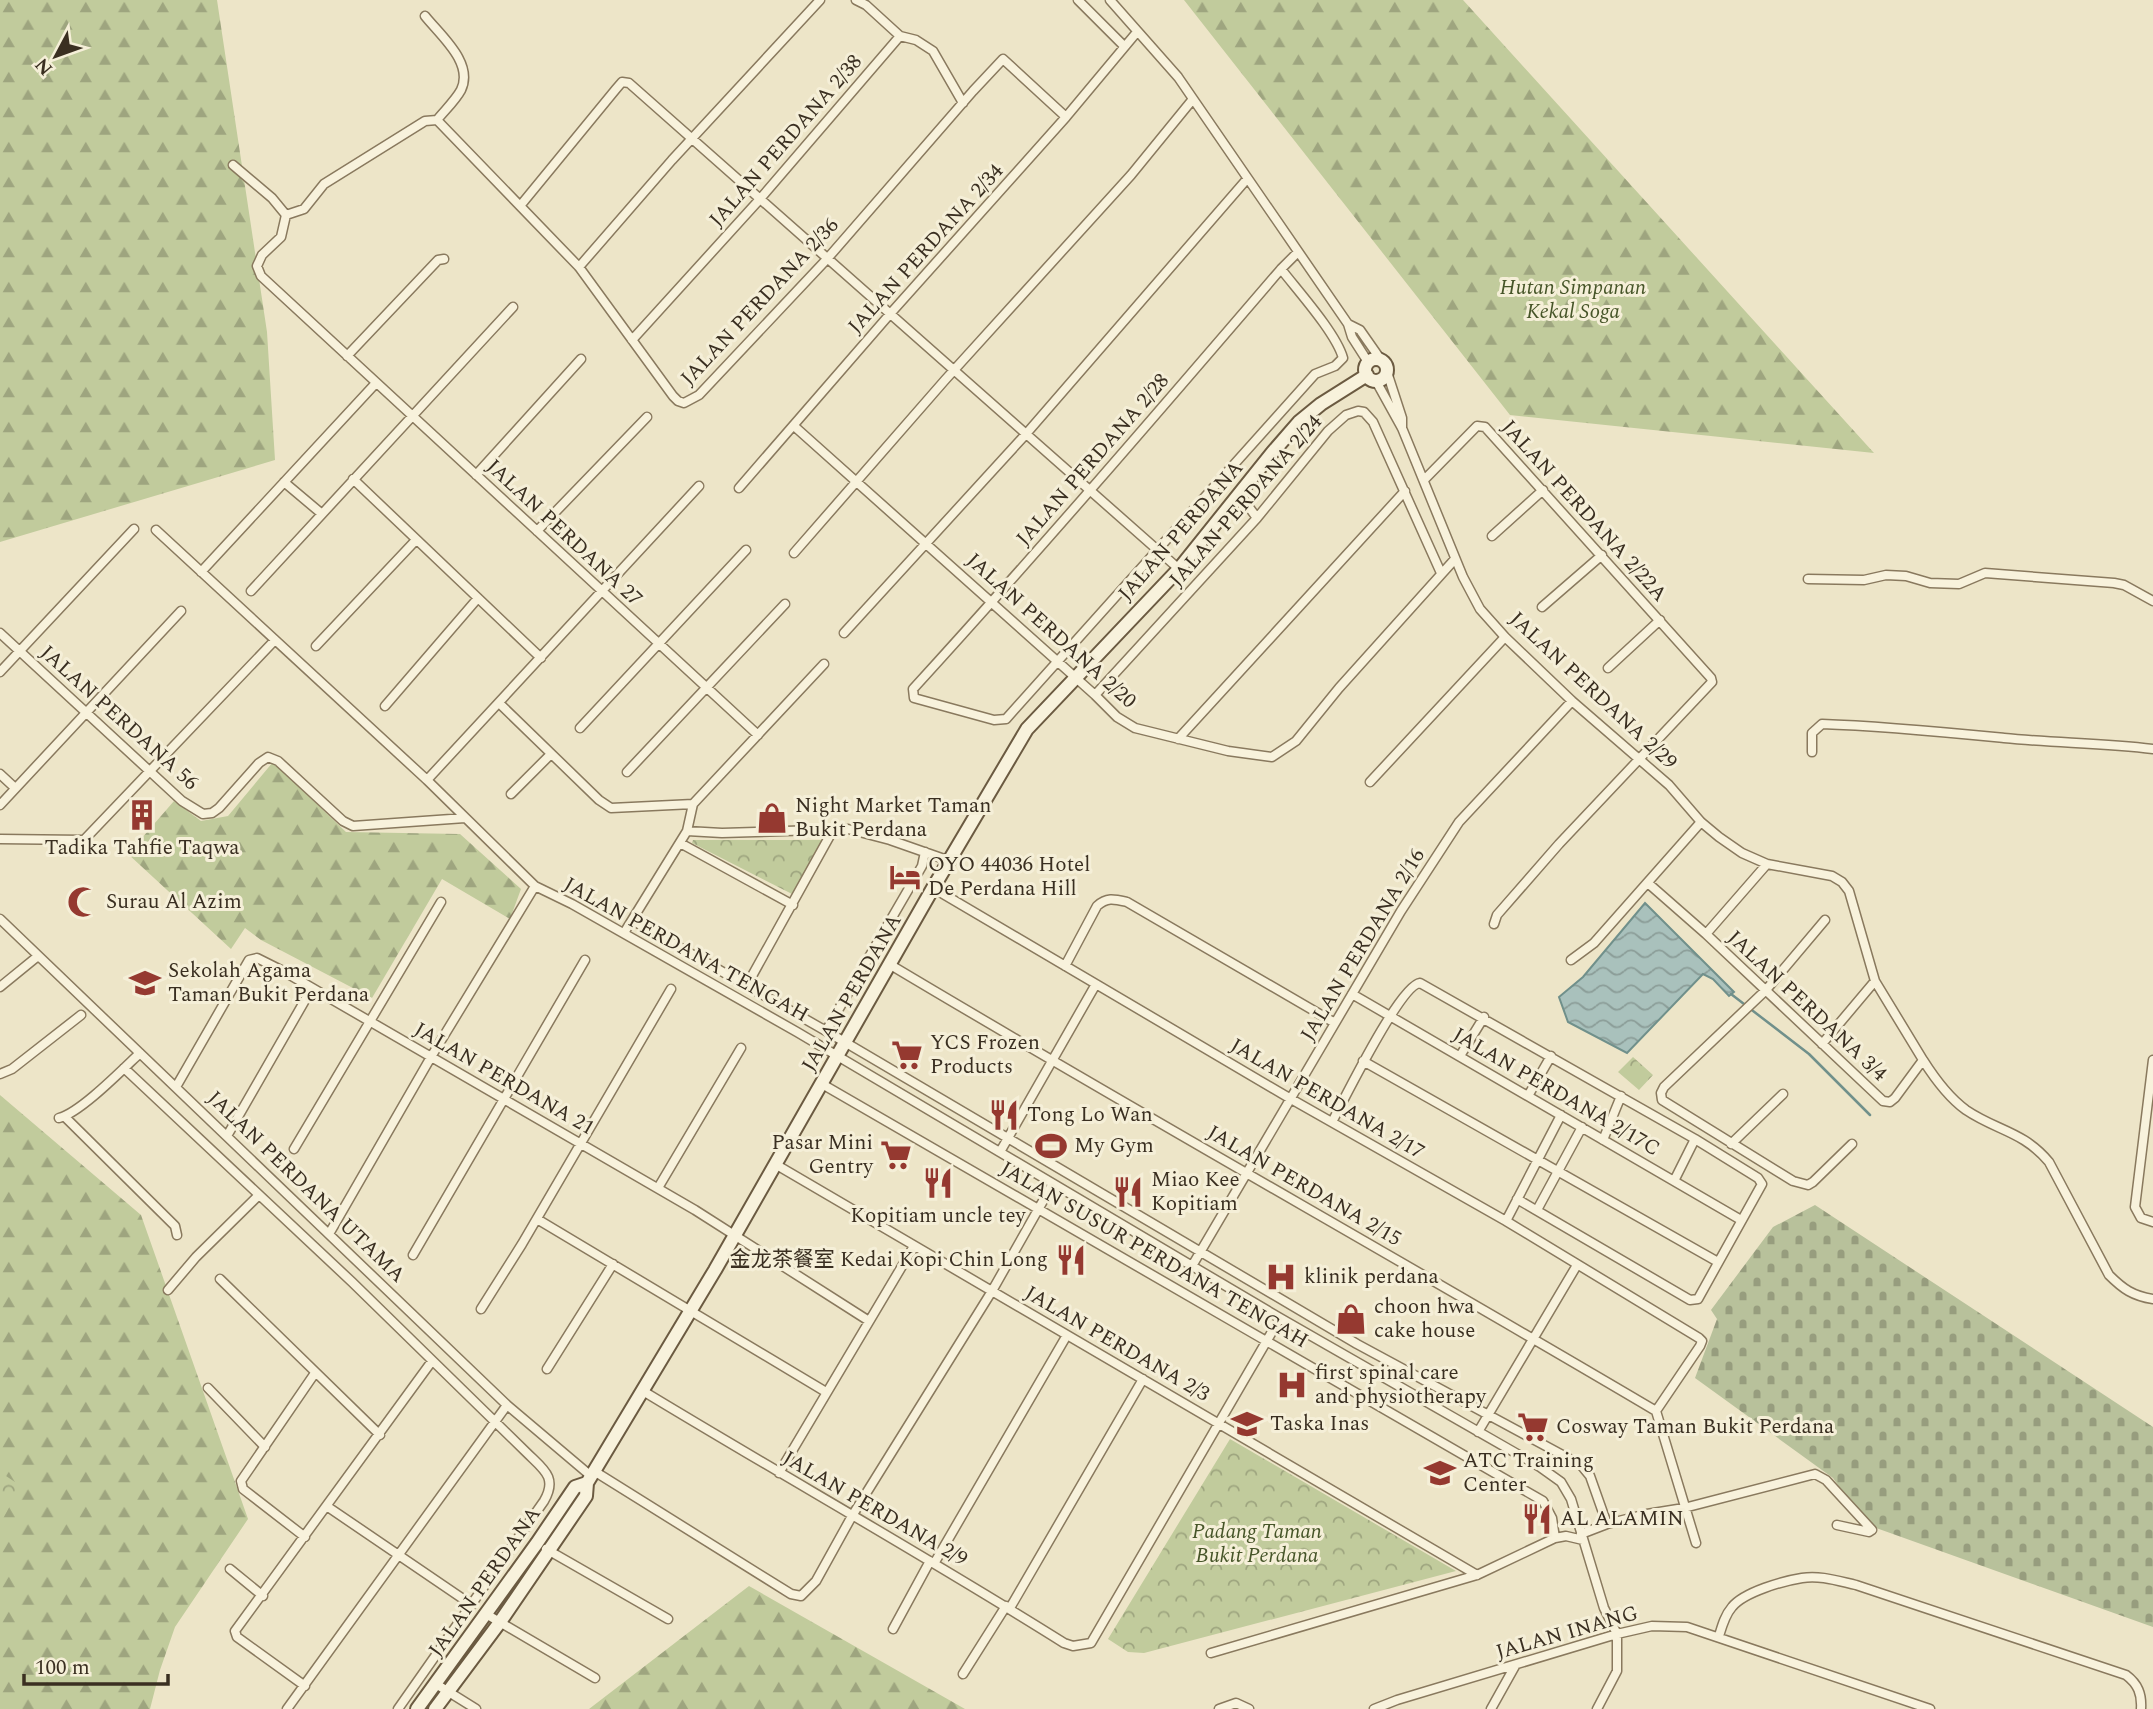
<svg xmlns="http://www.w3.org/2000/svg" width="2153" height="1709" font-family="Spectral,'Noto Sans SC',serif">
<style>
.forest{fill:url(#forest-firs)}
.cemetery{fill:url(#cemetery-stones)}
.park{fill:url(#park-crowns)}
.water{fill:url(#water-waves);stroke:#70908b;stroke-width:2}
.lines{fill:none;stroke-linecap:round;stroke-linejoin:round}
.stream{stroke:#70908b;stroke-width:2.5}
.street-casing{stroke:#89795e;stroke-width:11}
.secondary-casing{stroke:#6b5a41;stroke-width:16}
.street{stroke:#f8f2dc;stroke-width:8}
.secondary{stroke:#f8f2dc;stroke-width:12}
.labels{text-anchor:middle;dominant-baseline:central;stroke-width:6;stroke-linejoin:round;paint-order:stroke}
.street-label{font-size:21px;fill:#3a2f21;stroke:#f5efd8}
.park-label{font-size:21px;font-style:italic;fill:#465528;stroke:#f5efd8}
.poi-label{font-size:21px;fill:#3a2f21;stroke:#f5efd8;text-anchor:start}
</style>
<defs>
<pattern id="forest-firs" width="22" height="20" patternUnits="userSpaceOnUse" patternTransform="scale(1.75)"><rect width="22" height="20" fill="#c1cb9c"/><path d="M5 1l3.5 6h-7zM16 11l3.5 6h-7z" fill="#9ea57f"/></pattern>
<pattern id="cemetery-stones" width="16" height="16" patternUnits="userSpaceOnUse" patternTransform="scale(1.75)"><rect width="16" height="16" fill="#b8c19b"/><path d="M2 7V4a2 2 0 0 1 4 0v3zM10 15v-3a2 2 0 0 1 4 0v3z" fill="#979d7e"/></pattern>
<pattern id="park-crowns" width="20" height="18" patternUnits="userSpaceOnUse" patternTransform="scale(1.75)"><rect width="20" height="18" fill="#c1cb9c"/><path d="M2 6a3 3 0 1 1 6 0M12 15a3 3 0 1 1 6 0" fill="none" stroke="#9ea57f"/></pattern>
<pattern id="water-waves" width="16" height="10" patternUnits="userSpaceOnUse" patternTransform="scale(1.75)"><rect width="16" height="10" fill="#a9c1bc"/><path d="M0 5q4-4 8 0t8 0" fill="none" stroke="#8b9d98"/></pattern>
</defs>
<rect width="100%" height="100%" fill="#ede5c8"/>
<path class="forest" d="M 0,0 L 217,0 L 267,332 L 275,460 L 0,542 Z
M 1184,0 L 1463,0 L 1874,453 L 1510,415 Z
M 273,762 L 346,832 L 460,834 L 521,889 L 510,919 L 442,879 L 372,998 L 261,940 L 245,928 L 231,949 L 128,854 L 174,801 L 201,821 L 228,816 Z
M 0,1095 L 141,1215 L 248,1519 L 175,1627 L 160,1670 L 150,1709 L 0,1709 Z
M 749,1586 L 965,1709 L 589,1709 Z"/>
<path class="cemetery" d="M 1815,1205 L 2153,1427 L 2153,1627 L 1865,1524 L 1833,1478 L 1695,1378 L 1717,1319 L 1711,1310 L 1773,1227 Z"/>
<path class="park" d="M 693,840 L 824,840 L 792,894 L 692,843 Z
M 1633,1057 L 1653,1075 L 1639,1090 L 1618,1072 Z
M 1230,1439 L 1456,1571 L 1144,1653 L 1128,1652 L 1108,1639 Z
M 0,1472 L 21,1486 L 0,1524 Z"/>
<path class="water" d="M 1645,903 L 1734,992 L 1729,996 L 1713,979 L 1703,974 L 1627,1053 L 1568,1022 L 1559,997 L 1583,977 Z"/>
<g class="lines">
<path class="stream" d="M 1731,994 L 1809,1054 L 1870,1115"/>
<defs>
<path id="street" d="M 856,0 L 866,5 L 900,36 L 916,40 L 933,51 L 963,103
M 1078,0 L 1124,46
M 1110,0 L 1178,77 L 1348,324 L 1352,337 L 1368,362
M 425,16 C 441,36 474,63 461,90 C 455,101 444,111 437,120 L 425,121 L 324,184 L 304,209 L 286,215 L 281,237 L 262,255 L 257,266 L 261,276 L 758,735
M 437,120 L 579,267 L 673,396 L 678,401 L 684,403 L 699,395 L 827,259 L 973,91 L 1003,59 L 1066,117
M 233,165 L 272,198 L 286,215
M 520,206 L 616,89 L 622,82 L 629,83 L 1179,569
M 579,267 L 672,160 L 820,0
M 1281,269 C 1298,291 1336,333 1343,358 L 1335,366 L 1315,374 L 1006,719 L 994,720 L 914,698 L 913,689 C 1039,551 1160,410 1281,269 L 1298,252
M 1348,324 L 1360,330 L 1381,360
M 632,340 L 760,199 L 900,36
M 347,356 L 438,260 L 444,259
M 1387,372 L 1402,418 L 1402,428
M 1376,381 L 1402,428 L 1463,577 L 1480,609 L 1505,637 L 1572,701 L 1669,785 L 1701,822 L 1719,837 L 1742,853 L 1767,864 L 1832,876 L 1842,882 L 1849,891 L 1875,981 L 1923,1060 L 1895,1098 L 1890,1102 L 1883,1101 L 1706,934 L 1649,884
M 794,426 L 1095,695 L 1117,717 L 1135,728 L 1228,751 L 1272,757 L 1296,741 L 1339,688 L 1455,559
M 476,475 L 581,359
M 353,479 L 541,658
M 1424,480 L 1477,426 L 1485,427 L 1711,678 L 1712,682 L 1559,844 L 1497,915 L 1494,924
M 284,482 L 322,514
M 739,488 L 890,314 L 1066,117 L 1137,32
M 1240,495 L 1257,518
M 156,530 L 427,780 L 535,886 L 572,904 L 797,1032 L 1280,1318 L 1540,1467 L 1561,1482 L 1571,1499 L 1604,1608 L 1617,1634 L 1617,1671 L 1597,1709
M 537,531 L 647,417
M 1492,536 L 1543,490
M 794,553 L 945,380 L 1131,175 L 1193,99
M 201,572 L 376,383
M 1808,579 L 1864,580 L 1886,575 L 1906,576 L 1930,583 L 1959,584 L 1985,573 L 2114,583 L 2124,585 L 2153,601
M 251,591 L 513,307
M 1542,607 L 1602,555
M 0,633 L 182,801 L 203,814 L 212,813 L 219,808 L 259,763 L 268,757 L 278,761 L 343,821 L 353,826 L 465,818
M 844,633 L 1026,434 L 1247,179
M 316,646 L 416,540
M 1608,668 L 1660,620
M 0,672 L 134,529
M 1095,695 L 1257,518 L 1328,431 L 1346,415 L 1358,411 L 1364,412 L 1373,422 L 1441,573
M 499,703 L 599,800 L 611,808 L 693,804 L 824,664
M 385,706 L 478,598
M 580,728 L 746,550
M 1178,739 L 1405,491
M 1812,752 L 1812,733 L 1822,724 C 1883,726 1943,732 2004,738 C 2054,743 2103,743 2153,749
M 627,772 L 785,604
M 0,774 L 14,787
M 427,780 L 699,486
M 1370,782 L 1505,637
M 511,794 L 551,754
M 0,805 L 181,611
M 687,831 L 722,833 L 848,829 L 890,840 L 950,861
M 0,839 L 84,840 L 274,641
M 680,843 L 793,905
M 933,888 L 1291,1099 L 1506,1221 L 1699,1338 L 1702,1341 L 1700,1346 L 1656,1411
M 0,919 L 507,1405 L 591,1476
M 632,920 L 826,1031 L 922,866 L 925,852
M 1825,920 L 1766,990 L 1664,1087 L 1661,1093 L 1662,1100 L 1793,1181 L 1808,1185 L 1813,1182 L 1852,1144
M 624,933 L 687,831 L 693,804
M 1706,934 L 1767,864
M 1571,960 L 1594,943 L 1701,822
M 889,964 C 1143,1116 1401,1260 1656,1411 L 1696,1543
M 1065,966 L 1097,906 C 1107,897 1114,899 1127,902 L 1335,1023
M 747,985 L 833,830
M 0,987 L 38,956
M 1352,994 L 1741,1220
M 826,1031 L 1357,1344 L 1581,1465 L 1590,1476 L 1607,1524
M 1822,1044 L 1875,981
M 1460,1056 L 1484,1017
M 1923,1060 C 1935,1079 1948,1097 1966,1110 C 1997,1131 2023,1131 2049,1162 L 2109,1275 C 2123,1289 2133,1296 2153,1299
M 2153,1060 L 2135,1207 L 2141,1218 L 2153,1222
M 1363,1061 L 1718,1262
M 124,1068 L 352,1282 L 526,1452 C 543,1469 558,1477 544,1501 L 398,1709
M 0,1074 L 12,1069 L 81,1015
M 822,1084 L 1543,1501 L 1552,1518 L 1555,1538
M 176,1087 L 249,960 L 257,958 L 283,971 L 695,1210 L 869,1321
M 1528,1096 L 1551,1056
M 65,1117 L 175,1226 L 177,1235
M 59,1118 C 80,1113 123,1069 140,1053
M 1332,1122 C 1344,1100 1400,985 1420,983 L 1695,1139 L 1758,1178 L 1762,1184 L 1698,1299 L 1690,1300 L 1517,1199
M 227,1136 L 312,988
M 1603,1140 L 1621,1096
M 1731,1144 L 1783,1094
M 294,1149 L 441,902
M 1000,1152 L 1096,984
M 775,1164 L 1477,1575
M 1674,1181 L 1695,1139
M 658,1188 L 741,1048
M 1537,1210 L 1582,1127
M 537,1219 L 826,1392
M 1506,1221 L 1561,1115
M 329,1234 L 431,1057 L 535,886
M 413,1255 L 585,960
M 1192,1266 L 1401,911 L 1459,822 L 1572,701
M 220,1279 L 380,1435
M 168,1290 L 196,1257 L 259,1195
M 481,1309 L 522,1244 L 671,989
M 547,1369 L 613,1264
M 208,1388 L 265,1447
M 643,1391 C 783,1476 926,1556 1064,1643 L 1073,1646 L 1091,1643 L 1280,1318
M 1478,1432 L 1577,1265
M 594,1471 L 791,1594 L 801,1596 L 816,1581 L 852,1516 L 992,1291 L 1052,1185
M 779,1473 L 914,1246
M 328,1507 L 472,1605
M 1581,1534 L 1607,1524 L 1647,1514 L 1684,1508 L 1815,1474 L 1826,1480 L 1872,1530 L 1869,1532 L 1837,1525
M 305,1537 L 243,1489 L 241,1481 L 315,1373
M 546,1549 L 668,1619
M 935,1562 L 1067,1335
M 230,1569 L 263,1596
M 1010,1608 L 1143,1379
M 486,1614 L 595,1678
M 893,1629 L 930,1561
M 1719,1636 C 1722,1626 1725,1615 1732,1607 C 1744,1592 1783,1581 1802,1578 C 1820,1575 1838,1581 1856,1585 L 2126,1675 C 2138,1684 2142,1694 2141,1709
M 1211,1653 L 1477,1575 L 1555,1538 L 1566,1536 L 1583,1540
M 963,1674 L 1006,1606
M 436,1684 L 476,1709
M 305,1686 L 237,1637 L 235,1631 L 432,1361
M 287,1709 L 507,1405
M 1219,1709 L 1236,1703 L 1249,1709
M 1374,1709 L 1397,1700 L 1617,1634 L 1652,1626 L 1687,1627 L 1930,1709
M 1491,1709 L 1515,1666"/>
<path id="secondary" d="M1365 370a11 11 0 1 1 22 0a11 11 0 1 1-22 0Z
M 417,1709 L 537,1543 L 575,1487 L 587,1483
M 435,1709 L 500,1622 L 586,1496 L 587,1483 L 715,1270 L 933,888 L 1027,729 L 1179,569 L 1272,453 L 1299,422 L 1321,404 L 1367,375"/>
</defs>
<use href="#street" class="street-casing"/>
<use href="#secondary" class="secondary-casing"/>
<use href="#street" class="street"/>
<use href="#secondary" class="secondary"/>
</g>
<defs>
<symbol id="building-bare" viewBox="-9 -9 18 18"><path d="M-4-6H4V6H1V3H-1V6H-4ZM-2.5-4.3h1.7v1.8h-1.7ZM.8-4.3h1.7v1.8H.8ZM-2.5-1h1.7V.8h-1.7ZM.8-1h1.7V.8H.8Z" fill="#953930" stroke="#f5efd8" stroke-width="2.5" paint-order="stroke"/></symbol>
<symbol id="shop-bare" viewBox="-9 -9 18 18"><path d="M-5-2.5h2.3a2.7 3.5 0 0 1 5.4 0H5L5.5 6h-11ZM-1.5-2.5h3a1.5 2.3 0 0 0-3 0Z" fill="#953930" stroke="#f5efd8" stroke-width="2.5" paint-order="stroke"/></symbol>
<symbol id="hotel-bare" viewBox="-9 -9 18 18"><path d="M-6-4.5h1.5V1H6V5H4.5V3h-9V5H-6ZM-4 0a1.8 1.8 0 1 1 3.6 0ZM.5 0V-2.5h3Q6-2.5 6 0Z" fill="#953930" stroke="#f5efd8" stroke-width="2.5" paint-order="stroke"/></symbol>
<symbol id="mosque-bare" viewBox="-9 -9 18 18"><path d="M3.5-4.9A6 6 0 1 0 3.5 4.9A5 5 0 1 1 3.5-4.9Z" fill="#953930" stroke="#f5efd8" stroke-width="2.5" paint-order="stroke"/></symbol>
<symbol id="school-bare" viewBox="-9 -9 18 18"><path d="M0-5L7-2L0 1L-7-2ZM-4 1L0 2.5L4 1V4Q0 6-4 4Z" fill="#953930" stroke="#f5efd8" stroke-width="2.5" paint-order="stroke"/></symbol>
<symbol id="supermarket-bare" viewBox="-9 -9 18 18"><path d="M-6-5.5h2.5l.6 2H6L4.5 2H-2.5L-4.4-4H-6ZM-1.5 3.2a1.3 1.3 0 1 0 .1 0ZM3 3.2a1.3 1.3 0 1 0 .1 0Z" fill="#953930" stroke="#f5efd8" stroke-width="2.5" paint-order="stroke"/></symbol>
<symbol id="restaurant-bare" viewBox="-9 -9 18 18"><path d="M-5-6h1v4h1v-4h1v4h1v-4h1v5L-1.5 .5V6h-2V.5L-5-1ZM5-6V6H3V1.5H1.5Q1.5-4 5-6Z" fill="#953930" stroke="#f5efd8" stroke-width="2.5" paint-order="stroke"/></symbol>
<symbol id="stadium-bare" viewBox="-9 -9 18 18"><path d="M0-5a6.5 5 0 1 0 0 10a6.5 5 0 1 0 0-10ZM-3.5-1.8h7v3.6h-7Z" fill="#953930" stroke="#f5efd8" stroke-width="2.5" paint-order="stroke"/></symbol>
<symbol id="hospital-bare" viewBox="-9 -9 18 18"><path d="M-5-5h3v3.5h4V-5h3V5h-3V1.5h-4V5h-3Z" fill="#953930" stroke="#f5efd8" stroke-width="2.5" paint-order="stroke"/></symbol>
<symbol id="university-bare" viewBox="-9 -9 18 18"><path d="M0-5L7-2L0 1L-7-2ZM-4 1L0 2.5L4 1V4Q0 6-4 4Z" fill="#953930" stroke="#f5efd8" stroke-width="2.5" paint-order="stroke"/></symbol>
</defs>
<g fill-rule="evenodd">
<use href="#building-bare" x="120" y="793" width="44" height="44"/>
<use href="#shop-bare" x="750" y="796" width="44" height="44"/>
<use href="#hotel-bare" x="883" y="855" width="44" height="44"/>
<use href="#mosque-bare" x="61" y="880" width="44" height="44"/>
<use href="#school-bare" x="123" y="961" width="44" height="44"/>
<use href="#supermarket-bare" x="885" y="1033" width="44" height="44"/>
<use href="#restaurant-bare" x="982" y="1093" width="44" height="44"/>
<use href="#stadium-bare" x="1029" y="1124" width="44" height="44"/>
<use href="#supermarket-bare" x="874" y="1133" width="44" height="44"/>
<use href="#restaurant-bare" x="916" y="1161" width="44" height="44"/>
<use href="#restaurant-bare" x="1106" y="1170" width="44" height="44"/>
<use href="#restaurant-bare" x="1049" y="1238" width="44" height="44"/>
<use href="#hospital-bare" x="1259" y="1255" width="44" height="44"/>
<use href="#shop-bare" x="1329" y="1297" width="44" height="44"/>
<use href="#hospital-bare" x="1270" y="1363" width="44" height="44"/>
<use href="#school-bare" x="1225" y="1402" width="44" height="44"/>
<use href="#supermarket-bare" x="1511" y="1405" width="44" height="44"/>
<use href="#university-bare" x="1418" y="1451" width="44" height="44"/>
<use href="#restaurant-bare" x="1515" y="1497" width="44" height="44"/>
</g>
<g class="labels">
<g class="street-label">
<text transform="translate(786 141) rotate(-49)">JALAN PERDANA 2/38</text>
<text transform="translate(926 249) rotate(-48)">JALAN PERDANA 2/34</text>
<text transform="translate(760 302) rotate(-47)">JALAN PERDANA 2/36</text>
<text transform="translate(1093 460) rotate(-49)">JALAN PERDANA 2/28</text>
<text transform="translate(1246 501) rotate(-49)">JALAN PERDANA 2/24</text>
<text transform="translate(1584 511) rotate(48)">JALAN PERDANA 2/22A</text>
<text transform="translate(1181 531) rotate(-49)">JALAN PERDANA</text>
<text transform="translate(564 533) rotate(43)">JALAN PERDANA 27</text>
<text transform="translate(1051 631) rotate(42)">JALAN PERDANA 2/20</text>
<text transform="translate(1593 691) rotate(43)">JALAN PERDANA 2/29</text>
<text transform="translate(119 718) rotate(42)">JALAN PERDANA 56</text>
<text transform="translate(1363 945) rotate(-59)">JALAN PERDANA 2/16</text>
<text transform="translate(686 950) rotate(29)">JALAN PERDANA TENGAH</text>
<text transform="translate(852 993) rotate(-60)">JALAN PERDANA</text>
<text transform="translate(1807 1006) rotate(43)">JALAN PERDANA 3/4</text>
<text transform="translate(504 1079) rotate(30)">JALAN PERDANA 21</text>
<text transform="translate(1556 1092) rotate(30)">JALAN PERDANA 2/17C</text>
<text transform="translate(1327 1099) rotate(30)">JALAN PERDANA 2/17</text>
<text transform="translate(1304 1186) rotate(30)">JALAN PERDANA 2/15</text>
<text transform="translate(306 1187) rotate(44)">JALAN PERDANA UTAMA</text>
<text transform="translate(1154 1255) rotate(30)">JALAN SUSUR PERDANA TENGAH</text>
<text transform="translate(1117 1344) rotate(30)">JALAN PERDANA 2/3</text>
<text transform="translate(875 1509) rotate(30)">JALAN PERDANA 2/9</text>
<text transform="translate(485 1582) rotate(-55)">JALAN PERDANA</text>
<text transform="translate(1567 1633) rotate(-16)">JALAN INANG</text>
</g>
<g class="park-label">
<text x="1573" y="288">Hutan Simpanan<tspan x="1573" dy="24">Kekal Soga</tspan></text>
<text x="1257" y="1532">Padang Taman<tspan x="1257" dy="24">Bukit Perdana</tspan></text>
</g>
<g class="poi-label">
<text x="795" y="806">Night Market Taman<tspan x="795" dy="24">Bukit Perdana</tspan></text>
<text x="142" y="848" text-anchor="middle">Tadika Tahfie Taqwa</text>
<text x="928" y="865">OYO 44036 Hotel<tspan x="928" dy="24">De Perdana Hill</tspan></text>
<text x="106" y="902">Surau Al Azim</text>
<text x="168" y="971">Sekolah Agama<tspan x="168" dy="24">Taman Bukit Perdana</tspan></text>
<text x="930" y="1043">YCS Frozen<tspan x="930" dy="24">Products</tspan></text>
<text x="1027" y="1115">Tong Lo Wan</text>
<text x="873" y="1143" text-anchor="end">Pasar Mini<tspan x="873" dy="24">Gentry</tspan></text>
<text x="1074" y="1146">My Gym</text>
<text x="1151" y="1180">Miao Kee<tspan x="1151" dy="24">Kopitiam</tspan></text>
<text x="938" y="1216" text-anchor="middle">Kopitiam uncle tey</text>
<text x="1048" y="1260" text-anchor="end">金龙茶餐室 Kedai Kopi Chin Long</text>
<text x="1304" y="1277">klinik perdana</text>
<text x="1374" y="1307">choon hwa<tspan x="1374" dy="24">cake house</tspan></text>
<text x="1315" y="1373">first spinal care<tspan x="1315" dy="24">and physiotherapy</tspan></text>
<text x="1270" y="1424">Taska Inas</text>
<text x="1556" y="1427">Cosway Taman Bukit Perdana</text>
<text x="1463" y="1461">ATC Training<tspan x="1463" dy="24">Center</tspan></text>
<text x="1560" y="1519">AL ALAMIN</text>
</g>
</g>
<g transform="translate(56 56) rotate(229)" stroke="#f5efd8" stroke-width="5" paint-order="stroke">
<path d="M0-5L12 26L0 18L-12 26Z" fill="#3a2f21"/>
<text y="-10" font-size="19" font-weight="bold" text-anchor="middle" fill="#3a2f21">N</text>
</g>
<path d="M24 1674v10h144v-10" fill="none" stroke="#3a2f21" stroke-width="3.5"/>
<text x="35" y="1674" font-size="21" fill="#3a2f21" stroke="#f5efd8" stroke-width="5" paint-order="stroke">100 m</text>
</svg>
